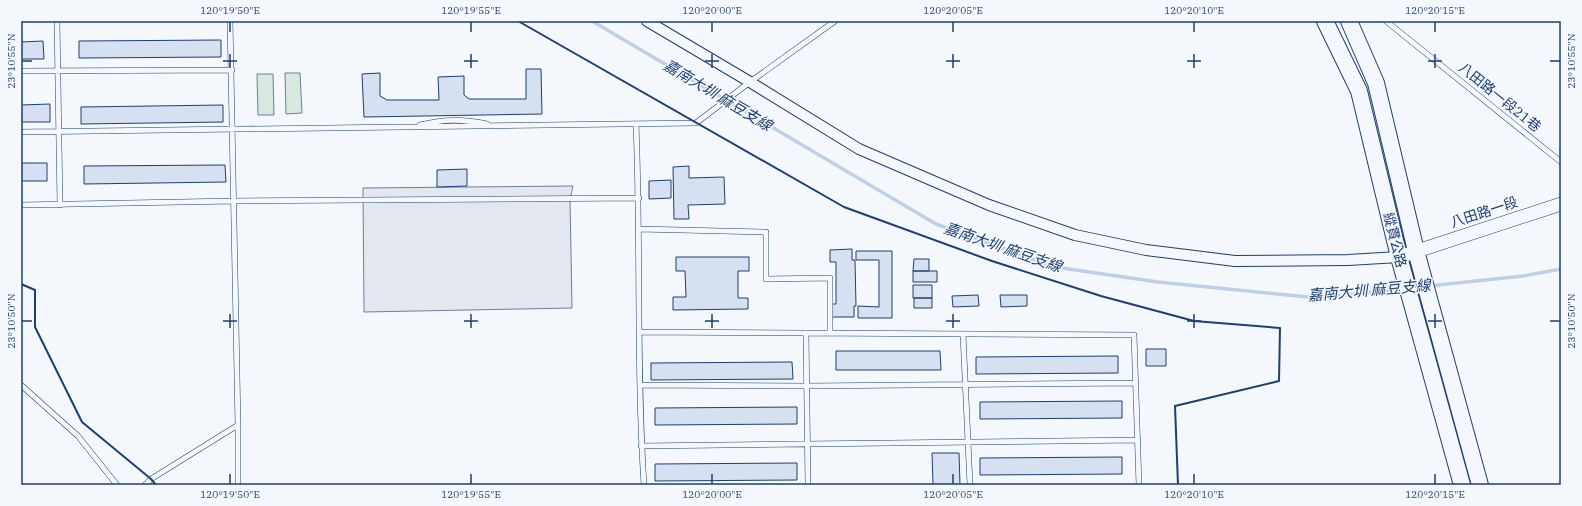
<svg xmlns="http://www.w3.org/2000/svg" width="1582" height="506" font-family="'IBM Plex Serif','Noto Sans TC',serif">
<style>
.green{fill:#d7e8df;stroke:#687fa3}
.parking{fill:#e3e8f0;stroke:#687fa3}
.lines{fill:none;stroke-linecap:round;stroke-linejoin:round}
.stream{stroke:#bed0e5;stroke-width:3.5}
.building{fill:#d5e0f0;stroke:#1d3f73}
.service-casing{stroke:#1d3f73;stroke-width:6}
.minor-casing{stroke:#1d3f73;stroke-width:12}
.tertiary-casing{stroke:#1d3f73;stroke-width:14}
.primary-casing{stroke:#1d3f73;stroke-width:18}
.service{stroke:#f4f7fb;stroke-width:5}
.minor{stroke:#f4f7fb;stroke-width:10}
.tertiary{stroke:#f4f7fb;stroke-width:13}
.primary{stroke:#f4f7fb;stroke-width:16}
.wall{stroke:#1d3f73;stroke-width:2}
.ticks{fill:none;stroke:#1d3f73;stroke-width:1.5}
.labels{text-anchor:middle;dominant-baseline:central;stroke-width:3;stroke-linejoin:round;paint-order:stroke}
.street-label{font-size:14px;fill:#1d3f73;stroke:#f4f7fb}
.water-label{font-size:15px;font-style:italic;fill:#1d3f73;stroke:#f4f7fb}
.neatline{fill:none;stroke:#1d3f73;stroke-width:1.5}
.ticks-label{font-size:10px;text-anchor:middle;fill:#1d3f73}
</style>
<rect width="100%" height="100%" fill="#f4f7fb"/>
<path class="green" d="M 285,73 L 300,73 L 302,113 L 286,114 Z
M 257,74 L 273,74 L 274,115 L 258,115 Z"/>
<path class="parking" d="M 573,186 L 570,199 L 572,308 L 364,312 L 363,188 Z"/>
<g class="lines">
<path class="stream" d="M 592,21 L 936,224 L 1055,267 L 1158,282 L 1318,298 L 1403,289
M 1429,286 L 1523,276 L 1561,269"/>
</g>
<path class="building" d="M 221,40 L 221,57 L 79,58 L 79,41 Z
M 43,41 L 44,59 L 21,59 L 21,42 Z
M 526,69 L 541,69 L 542,114 L 364,117 L 362,74 L 380,73 L 380,96 L 387,100 L 439,100 L 438,77 L 464,76 L 464,95 L 469,99 L 526,99 Z
M 50,104 L 50,122 L 21,122 L 21,105 Z
M 223,105 L 223,122 L 81,124 L 81,107 Z
M 21,163 L 47,163 L 47,181 L 21,181 Z
M 225,165 L 226,182 L 84,184 L 84,166 Z
M 689,166 L 689,178 L 724,177 L 725,204 L 688,205 L 689,219 L 674,219 L 673,167 Z
M 467,169 L 467,186 L 437,187 L 437,170 Z
M 671,180 L 671,198 L 649,199 L 649,181 Z
M 852,249 L 852,260 L 855,260 L 856,306 L 854,306 L 854,317 L 832,317 L 832,304 L 836,304 L 836,262 L 830,262 L 830,250 Z
M 856,251 L 892,251 L 892,318 L 858,318 L 858,306 L 879,307 L 879,260 L 856,260 Z
M 676,257 L 749,257 L 749,271 L 738,271 L 738,298 L 748,298 L 748,309 L 673,310 L 673,297 L 686,297 L 685,271 L 676,271 Z
M 914,259 L 929,259 L 929,271 L 913,271 Z
M 913,271 L 937,271 L 937,282 L 913,282 Z
M 913,285 L 932,285 L 932,298 L 913,298 Z
M 978,295 L 979,306 L 953,307 L 952,296 Z
M 1000,295 L 1027,295 L 1027,306 L 1001,307 Z
M 914,298 L 932,298 L 932,308 L 914,308 Z
M 1146,349 L 1166,349 L 1166,366 L 1146,366 Z
M 836,351 L 940,351 L 941,370 L 836,370 Z
M 1118,356 L 1118,373 L 976,374 L 976,357 Z
M 792,362 L 793,379 L 651,380 L 651,363 Z
M 1122,401 L 1122,418 L 980,419 L 980,402 Z
M 797,407 L 797,424 L 655,425 L 655,408 Z
M 932,453 L 959,453 L 960,485 L 933,485 Z
M 1122,457 L 1122,474 L 980,475 L 980,458 Z
M 797,463 L 797,480 L 655,481 L 655,464 Z"/>
<g class="lines">
<defs>
<path id="service" d="M 57,21 L 60,205
M 230,21 L 238,425 L 238,485
M 1386,21 L 1561,162
M 21,71 L 232,70
M 636,124 C 641,244 636,365 644,485
M 420,125 C 444,119 462,119 487,124
M 21,132 L 696,123 L 750,82 L 835,21
M 21,205 L 234,201 L 639,198
M 639,229 L 766,232 L 766,279 L 830,278 L 830,333
M 640,332 L 1134,335 L 1139,485
M 806,333 L 808,485
M 963,334 L 970,485
M 21,385 L 78,436 L 117,485
M 640,385 L 807,386 L 1136,383
M 641,446 L 1138,440
M 145,485 L 151,479 L 238,425"/>
<path id="minor" d="M 647,21 L 750,82 L 859,149 L 989,205 L 1075,235 L 1146,250 L 1235,261 L 1348,260 L 1399,257"/>
<path id="tertiary" d="M 1399,257 L 1561,204"/>
<path id="primary" d="M 1325,21 L 1359,91 L 1399,257 L 1462,485
M 1349,21 L 1376,83 L 1416,251 L 1480,485"/>
</defs>
<use href="#service" class="service-casing"/>
<use href="#minor" class="minor-casing"/>
<use href="#tertiary" class="tertiary-casing"/>
<use href="#primary" class="primary-casing"/>
<use href="#service" class="service"/>
<use href="#minor" class="minor"/>
<use href="#tertiary" class="tertiary"/>
<use href="#primary" class="primary"/>
<path class="wall" d="M 518,21 L 844,207 L 992,261 L 1101,296 L 1194,321 L 1280,328 L 1279,381 L 1175,406 L 1178,485
M 21,284 L 35,290 L 35,327 L 82,422 L 151,479 L 156,485"/>
</g>
<path class="ticks" d="M 230,22 L 230,32M 471,22 L 471,32M 712,22 L 712,32M 953,22 L 953,32M 1194,22 L 1194,32M 1435,22 L 1435,32M 230,54 L 230,68M 471,54 L 471,68M 712,54 L 712,68M 953,54 L 953,68M 1194,54 L 1194,68M 1435,54 L 1435,68M 22,61 L 32,61M 223,61 L 237,61M 464,61 L 478,61M 705,61 L 719,61M 946,61 L 960,61M 1187,61 L 1201,61M 1428,61 L 1442,61M 1550,61 L 1560,61M 230,314 L 230,328M 471,314 L 471,328M 712,314 L 712,328M 953,314 L 953,328M 1194,314 L 1194,328M 1435,314 L 1435,328M 22,321 L 32,321M 223,321 L 237,321M 464,321 L 478,321M 705,321 L 719,321M 946,321 L 960,321M 1187,321 L 1201,321M 1428,321 L 1442,321M 1550,321 L 1560,321M 230,474 L 230,484M 471,474 L 471,484M 712,474 L 712,484M 953,474 L 953,484M 1194,474 L 1194,484M 1435,474 L 1435,484"/>
<g class="labels">
<g class="street-label">
<text transform="translate(1500 97) rotate(39)">八田路一段21巷</text>
<text transform="translate(1484 212) rotate(-18)">八田路一段</text>
<text transform="translate(1395 240) rotate(76)">縱貫公路</text>
</g>
<g class="water-label">
<text transform="translate(718 95) rotate(31)">嘉南大圳 麻豆支線</text>
<text transform="translate(1003 247) rotate(19)">嘉南大圳 麻豆支線</text>
<text transform="translate(1369 290) rotate(-5)">嘉南大圳 麻豆支線</text>
</g>
</g>
<rect width="1582" height="506" fill="none" stroke="#f4f7fb" stroke-width="44"/>
<rect x="22" y="22" width="1538" height="462" class="neatline"/>
<g class="ticks-label">
<text x="230" y="14">120°19'50"E</text>
<text x="471" y="14">120°19'55"E</text>
<text x="712" y="14">120°20'00"E</text>
<text x="953" y="14">120°20'05"E</text>
<text x="1194" y="14">120°20'10"E</text>
<text x="1435" y="14">120°20'15"E</text>
<text transform="translate(11 61) rotate(-90)" y="4">23°10'55"N</text>
<text transform="translate(1571 61) rotate(-90)" y="4">23°10'55"N</text>
<text transform="translate(11 321) rotate(-90)" y="4">23°10'50"N</text>
<text transform="translate(1571 321) rotate(-90)" y="4">23°10'50"N</text>
<text x="230" y="498">120°19'50"E</text>
<text x="471" y="498">120°19'55"E</text>
<text x="712" y="498">120°20'00"E</text>
<text x="953" y="498">120°20'05"E</text>
<text x="1194" y="498">120°20'10"E</text>
<text x="1435" y="498">120°20'15"E</text>
</g>
</svg>
